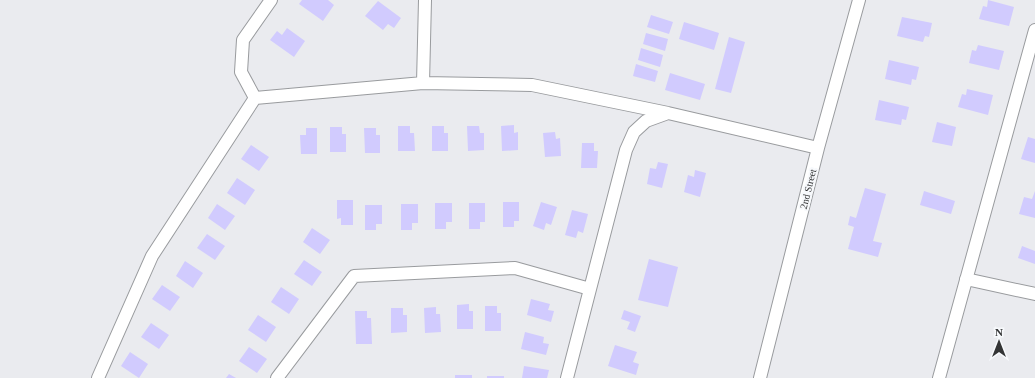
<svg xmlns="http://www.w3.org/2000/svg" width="1035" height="378" font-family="'Times New Roman',serif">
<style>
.building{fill:#d1cbfe}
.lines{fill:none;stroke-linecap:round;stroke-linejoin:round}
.minor-casing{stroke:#999b9e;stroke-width:14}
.minor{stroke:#fff;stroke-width:12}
.labels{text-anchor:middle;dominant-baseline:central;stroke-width:4;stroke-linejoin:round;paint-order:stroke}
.street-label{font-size:10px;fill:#333435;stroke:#f7f9fc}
</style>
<rect width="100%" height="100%" fill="#eaebef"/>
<path class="building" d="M 302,0 L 328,0 L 334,5 L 323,21 L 299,4 Z
M 988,0 L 1014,7 L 1009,26 L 979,19 L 983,6 L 987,7 Z
M 378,1 L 401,18 L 394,28 L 388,24 L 383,30 L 365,16 Z
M 651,15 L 673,22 L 669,34 L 647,27 Z
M 902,17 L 932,23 L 929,37 L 925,36 L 923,42 L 897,36 Z
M 684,22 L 719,33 L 714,50 L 679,39 Z
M 287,28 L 305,41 L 294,57 L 270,40 L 277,31 L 282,35 Z
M 646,33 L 668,39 L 665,51 L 643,44 Z
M 729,37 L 745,42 L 731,93 L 715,89 Z
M 978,45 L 1004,51 L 999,70 L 969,63 L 972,50 L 976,51 Z
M 641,48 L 663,55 L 660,67 L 638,60 Z
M 889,60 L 919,67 L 916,80 L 912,79 L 911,85 L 885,79 Z
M 636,64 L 658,71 L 655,82 L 633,76 Z
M 670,73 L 705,84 L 700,100 L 665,90 Z
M 967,89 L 993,95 L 988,115 L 958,107 L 962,94 L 966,95 Z
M 879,100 L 909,107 L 906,120 L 902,119 L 901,125 L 875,120 Z
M 937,122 L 956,127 L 952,146 L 932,142 Z
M 514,125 L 514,133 L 518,132 L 518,150 L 502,151 L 501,126 Z
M 398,126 L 410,126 L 410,133 L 414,133 L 415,151 L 398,151 Z
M 432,126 L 444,126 L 444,133 L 448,133 L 448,151 L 432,151 Z
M 467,126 L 479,126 L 480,133 L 484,133 L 484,150 L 468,151 Z
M 330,127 L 342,127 L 342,134 L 346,134 L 346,152 L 330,152 Z
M 306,128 L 317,128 L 317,154 L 301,154 L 300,135 L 306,135 Z
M 364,128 L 376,128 L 376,135 L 380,135 L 380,153 L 365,153 Z
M 555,132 L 556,139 L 560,138 L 561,156 L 545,157 L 543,133 Z
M 1028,137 L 1035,139 L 1035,163 L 1021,159 Z
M 582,143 L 594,143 L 594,151 L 598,151 L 597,168 L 581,168 Z
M 251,145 L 269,157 L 259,171 L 241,159 Z
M 658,162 L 668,164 L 662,188 L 647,184 L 650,168 L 656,169 Z
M 695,170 L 706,173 L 700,197 L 684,192 L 688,175 L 694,177 Z
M 237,178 L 255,190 L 245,205 L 227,193 Z
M 865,188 L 886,194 L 873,241 L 882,243 L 878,257 L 848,249 L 854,227 L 848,225 L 850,216 L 856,218 Z
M 924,191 L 955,201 L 951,214 L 920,205 Z
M 1035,191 L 1035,218 L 1019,214 L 1024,197 L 1032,199 Z
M 337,200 L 353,200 L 353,225 L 341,225 L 341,218 L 337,219 Z
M 503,202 L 519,202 L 519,221 L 514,221 L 514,227 L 503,227 Z
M 541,202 L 557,207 L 551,225 L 546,223 L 544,230 L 533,226 Z
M 435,203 L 452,203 L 452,222 L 446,222 L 446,229 L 435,229 Z
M 469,203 L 485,203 L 485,222 L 480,222 L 480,229 L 469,229 Z
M 217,204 L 235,216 L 225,230 L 208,218 Z
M 401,204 L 418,204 L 418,223 L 412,223 L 412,230 L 401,230 Z
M 365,205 L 382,205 L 382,224 L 376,224 L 376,230 L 365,230 Z
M 572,210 L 588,214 L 583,233 L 578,231 L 576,238 L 565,235 Z
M 312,228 L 330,240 L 320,254 L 303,242 Z
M 207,234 L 225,246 L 215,260 L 197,248 Z
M 1022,246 L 1035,251 L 1035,264 L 1018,258 Z
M 649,259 L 678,267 L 668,307 L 638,300 Z
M 304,260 L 322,272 L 312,286 L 294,274 Z
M 185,261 L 203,273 L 193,288 L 176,276 Z
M 162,285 L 180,297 L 170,311 L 152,299 Z
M 281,287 L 299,299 L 289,314 L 271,302 Z
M 531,299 L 550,304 L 548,310 L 554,311 L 551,322 L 527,315 Z
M 469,304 L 469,311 L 473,311 L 473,329 L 457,329 L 457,305 Z
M 485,306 L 497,306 L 497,313 L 501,313 L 501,331 L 485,331 Z
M 436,307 L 436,314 L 440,314 L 441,332 L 425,333 L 424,308 Z
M 391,308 L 403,308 L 403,315 L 407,315 L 407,332 L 391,333 Z
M 624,310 L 641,316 L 635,332 L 627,329 L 630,322 L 621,319 Z
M 355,311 L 367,311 L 367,318 L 371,318 L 372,344 L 356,344 Z
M 258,315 L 276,327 L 266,342 L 248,330 Z
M 151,323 L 169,335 L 159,349 L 141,337 Z
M 525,332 L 544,337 L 543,343 L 549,344 L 546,355 L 521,349 Z
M 615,345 L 637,352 L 633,362 L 639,364 L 636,375 L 608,366 Z
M 249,347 L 267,359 L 257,373 L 239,361 Z
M 130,352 L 148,364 L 139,378 L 121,366 Z
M 524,366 L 549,370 L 547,378 L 522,378 Z
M 229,374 L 236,378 L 226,378 Z
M 455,375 L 472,375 L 472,378 L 455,378 Z
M 487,376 L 504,376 L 504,378 L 487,378 Z"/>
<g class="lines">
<defs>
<path id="minor" d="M 423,83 L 425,0
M 255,98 L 423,83 L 532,85 L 668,113 L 818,148
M 255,98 L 241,72 L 243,40 L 271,0
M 966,279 L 1035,294
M 98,378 L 152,256 L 255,98
M 277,378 L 354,276 L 515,268 L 590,289
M 567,378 L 626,150 L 634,132 L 646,121 L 668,113
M 760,378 L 818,148 L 859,0
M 939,378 L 1035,30"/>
</defs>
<use href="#minor" class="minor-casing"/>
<use href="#minor" class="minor"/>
</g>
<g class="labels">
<g class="street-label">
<text transform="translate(808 189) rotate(-76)">2nd Street</text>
</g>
</g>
<g transform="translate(999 342)" stroke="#f7f9fc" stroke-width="3" paint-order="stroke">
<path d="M0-3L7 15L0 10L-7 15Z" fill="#333435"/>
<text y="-6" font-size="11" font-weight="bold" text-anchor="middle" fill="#333435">N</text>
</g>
</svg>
